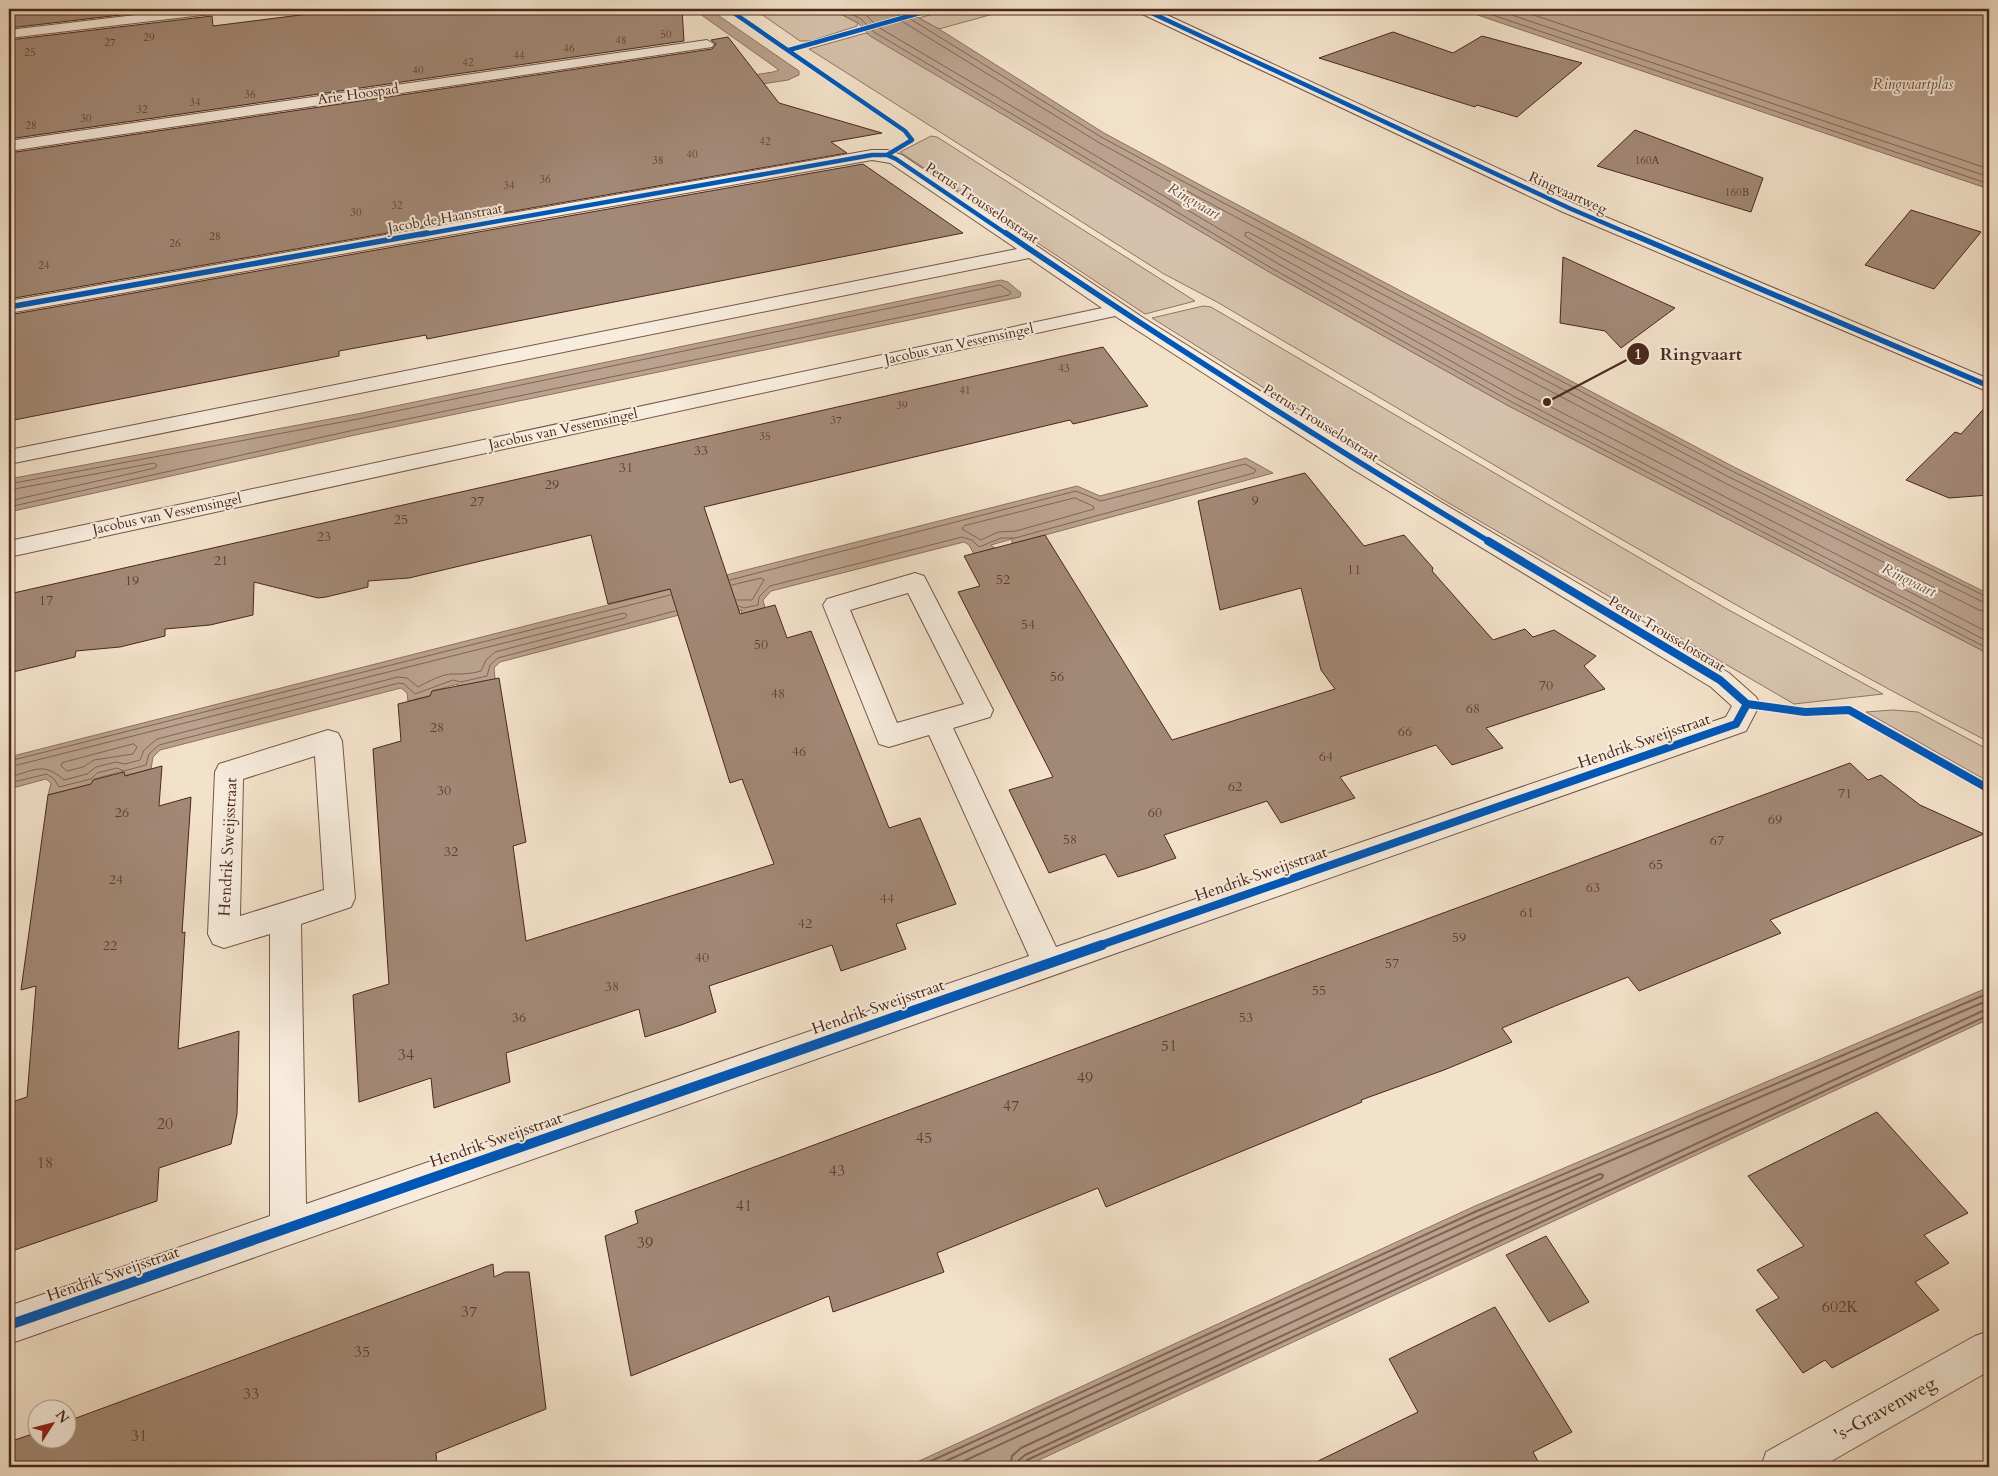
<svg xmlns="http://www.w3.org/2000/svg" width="1998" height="1476" font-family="Cardo,serif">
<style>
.green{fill:#d6c2ac;stroke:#907464}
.water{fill:#baa28e;stroke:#8d7160}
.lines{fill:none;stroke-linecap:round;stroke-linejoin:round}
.shore-far1{stroke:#826454;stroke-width:1}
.shore{stroke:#826454;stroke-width:2}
.building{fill:#a28876;stroke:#4a271b}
.minor-casing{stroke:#745647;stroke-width:2}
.minor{fill:#f7ecdd;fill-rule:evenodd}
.cycleway-far3-casing{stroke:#f7ecdd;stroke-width:6}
.cycleway-far2-casing{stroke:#f7ecdd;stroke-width:8}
.cycleway-far1-casing{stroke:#f7ecdd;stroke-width:11}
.cycleway-casing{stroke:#f7ecdd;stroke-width:13}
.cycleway-far3{stroke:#0057b8;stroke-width:4.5}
.cycleway-far2{stroke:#0057b8;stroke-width:5.5}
.cycleway-far1{stroke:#0057b8;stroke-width:8}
.cycleway{stroke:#0057b8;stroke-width:10}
.labels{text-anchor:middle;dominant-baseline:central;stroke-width:4;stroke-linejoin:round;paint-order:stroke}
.far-number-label{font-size:11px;fill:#603f32}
.far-street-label{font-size:14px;fill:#4a271b;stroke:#f7ecdd}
.number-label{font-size:14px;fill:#603f32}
.far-water-label{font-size:15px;font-style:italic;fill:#6c4c3e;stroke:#f7ecdd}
.street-label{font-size:16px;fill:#4a271b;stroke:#f7ecdd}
.near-number-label{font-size:16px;fill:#603f32}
.near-street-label{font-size:19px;fill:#4a271b;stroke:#f7ecdd}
.leader{fill:none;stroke:#4a271b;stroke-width:2}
.callout-dot{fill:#4a271b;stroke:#f7ecdd;stroke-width:2}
.mark-label{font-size:15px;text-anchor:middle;font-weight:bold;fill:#fff}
.callout-label{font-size:18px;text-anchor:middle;font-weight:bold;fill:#4a271b;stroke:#f7ecdd;stroke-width:4;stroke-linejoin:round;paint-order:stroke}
</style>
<rect width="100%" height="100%" fill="#f3e2ca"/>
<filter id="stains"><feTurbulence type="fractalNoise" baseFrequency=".004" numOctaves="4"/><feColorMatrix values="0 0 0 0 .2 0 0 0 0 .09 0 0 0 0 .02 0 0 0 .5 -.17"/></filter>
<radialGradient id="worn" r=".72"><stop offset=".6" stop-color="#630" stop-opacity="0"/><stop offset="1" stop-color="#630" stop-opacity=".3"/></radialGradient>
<path class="green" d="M 754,9 L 831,9 L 858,23 L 857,26 L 811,41 L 800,41 Z
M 951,9 L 1011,9 L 939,29 L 919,18 Z
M 866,33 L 1271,273 L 1507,405 L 1989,654 L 1989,742 C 1726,606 1472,451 1217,302 L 1164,274 L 809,49 Z
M 931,136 L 937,137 L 1195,301 L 1145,314 L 900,152 Z
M 1203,306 L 1211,307 L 1727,609 L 1883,694 L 1794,704 L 1440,498 L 1152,318 Z
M 1893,710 L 1918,712 L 1989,750 L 1989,782 L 1866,712 Z"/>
<path class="water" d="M 693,9 L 709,9 L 799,71 L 799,75 L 788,80 L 9,201 L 9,192 L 773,72 L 779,70 Z
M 831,9 L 902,9 L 939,29 L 1104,133 L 1204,187 L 1734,467 L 1989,594 L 1989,654 L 1507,405 L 1271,273 L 870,36 L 858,23 Z
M 1460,9 L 1989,10 L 1989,189 Z
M 1001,280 L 1008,282 L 1021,293 L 1020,297 L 355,435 L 9,512 L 9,479 L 357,414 Z
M 1246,458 L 1273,473 L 1012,544 L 1012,539 L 991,545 L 995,548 L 974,554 L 969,545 L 964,542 L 771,591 L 763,600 L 765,608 L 741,614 L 742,610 L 729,614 L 679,615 L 500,662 L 494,668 L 495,679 L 456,689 L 458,684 L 432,691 L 436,694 L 408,701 L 407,693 L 401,688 L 160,750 L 153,757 L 151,769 L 119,777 L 123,771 L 94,779 L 96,783 L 48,795 L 51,783 L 46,779 L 9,789 L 9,757 L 1077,486 L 1100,496 Z
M 1989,987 L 1989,1019 L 1024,1467 L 906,1467 L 1475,1206 Z"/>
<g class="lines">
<path class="shore-far1" d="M 842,9 L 861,19 L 874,32 L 1273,269 L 1510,401 L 1989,649
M 856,9 L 865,14 L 878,27 L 1277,263 L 1513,396 L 1989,642
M 895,9 L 900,20 L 1098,142 L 1198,197 L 1729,477 L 1989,605
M 901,9 L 904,15 L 1101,137 L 1201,191 L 1732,471 L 1989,598
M 1475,9 L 1989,184
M 1494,9 L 1989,177
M 1516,9 L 1989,169
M 9,484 L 358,419 L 1000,285 L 1011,292 L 1009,295 L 354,430 L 9,507
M 9,490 L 154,463 L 157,465 L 155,468 L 9,501
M 1075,498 L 1093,506 L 1094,509 L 1016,531 L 998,532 L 981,540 L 962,529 L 964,526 Z
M 730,580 L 1076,491 L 1101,501 L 1245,464 L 1256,470 L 1254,473 L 1015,538 L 1001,538 L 979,547 L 972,540 L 962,537 L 770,586 L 759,597 L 758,605 L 744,608 L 739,606
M 732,585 L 761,578 L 764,580 L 752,600 L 737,600
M 1989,612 L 1979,610 L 1725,483 L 1248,232 L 1245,233 L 1245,236 L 1280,257 L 1516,389 L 1989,633
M 134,744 L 137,747 L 133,754 L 94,760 L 83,767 L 67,771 L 61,766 L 62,763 Z
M 9,761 L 670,595
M 9,767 L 624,613 L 627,615 L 625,618 L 495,652 L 486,660 L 481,671 C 470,674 463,674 453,674 C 441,674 428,682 418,687 L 407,678 L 398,677 L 157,739 L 144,750 L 140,760 L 125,764 L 116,762 L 96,767 L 87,774 L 64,780 C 43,761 34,771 9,777
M 9,783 L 47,774 L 54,779 L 59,787 L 91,779 L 97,773 L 117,768 L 124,771 L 146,765 L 149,754 L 159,745 L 399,683 L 404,684 L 415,694 L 453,680 L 461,682 L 487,676 L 490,665 L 498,658 L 675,611"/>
<path class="shore" d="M 918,1467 L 1477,1211 L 1989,993
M 933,1467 L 1480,1216 L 1989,1000
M 951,1467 L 1483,1223 L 1600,1174 L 1603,1175 L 1602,1178 L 1021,1448 L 1012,1456 L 1010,1467
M 1017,1467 L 1019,1460 L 1025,1455 L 1989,1008
M 1024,1467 L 1027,1460 L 1989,1015"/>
</g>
<path class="building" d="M 9,9 L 172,9 L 9,28 Z
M 348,9 L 682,9 L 684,41 L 9,139 L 9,40 L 212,16 L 213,26 Z
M 1393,32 L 1453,53 L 1482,36 L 1582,63 L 1517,117 L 1477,105 L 1475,107 L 1319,58 Z
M 728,37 L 779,103 L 882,133 L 831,142 L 847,153 L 9,299 L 9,153 L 712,49 L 716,44 L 711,40 Z
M 1635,130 L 1763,178 L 1751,212 L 1597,166 Z
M 863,164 L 963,233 L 427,339 L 426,335 L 339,351 L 339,356 L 9,421 L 9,315 Z
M 1911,210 L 1981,232 L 1934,289 L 1865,265 Z
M 1563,257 L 1675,308 L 1621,348 L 1605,331 L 1560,323 Z
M 1103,347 L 1148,406 L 1073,424 L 1070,420 L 704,507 L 740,614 L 775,605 L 787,638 L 811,631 L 889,828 L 920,818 L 956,904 L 896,924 L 906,949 L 841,971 L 832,945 L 709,986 L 716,1012 L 681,1025 L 645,1037 L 639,1009 L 506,1053 L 510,1082 L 434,1108 L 431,1078 L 359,1102 L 353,995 L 389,984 L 373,749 L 401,741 L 398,704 L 430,696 L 432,691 L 499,678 L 526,842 L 513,846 L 526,941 L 774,864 L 742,779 L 730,783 L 670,589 L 608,604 L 591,535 L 409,578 L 368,581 L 368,587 L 326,597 L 318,598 L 254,582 L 253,615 L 210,625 L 165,629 L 165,636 L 120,647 L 76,651 L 75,657 L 9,673 L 9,594 Z
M 1989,403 L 1989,495 L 1949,498 L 1906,480 L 1955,432 L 1961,434 Z
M 1305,473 L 1364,546 L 1404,535 L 1433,568 L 1432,571 L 1493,640 L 1525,629 L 1533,637 L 1554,630 L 1596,656 L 1584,666 L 1605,689 L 1486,728 L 1503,748 L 1452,765 L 1436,745 L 1340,777 L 1355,798 L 1281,823 L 1267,801 L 1164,835 L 1176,858 L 1147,868 L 1118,877 L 1105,854 L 1049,873 L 1009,790 L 1053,777 L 958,592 L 980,586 L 964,556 L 1045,535 L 1172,740 L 1335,689 L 1321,670 L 1301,588 L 1220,610 L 1198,501 Z
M 1850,763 L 1868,780 L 1881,775 L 1920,805 L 1984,834 L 1770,920 L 1781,933 L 1639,991 L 1628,977 L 1560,1004 L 1502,1028 L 1512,1042 L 1444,1070 L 1361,1100 L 1362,1102 L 1106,1207 L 1098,1188 L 937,1253 L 944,1272 L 833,1312 L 829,1296 L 631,1376 L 605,1236 L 638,1223 L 635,1211 Z
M 162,766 L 159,806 L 191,797 L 182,933 L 185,932 L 178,1049 L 239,1031 L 237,1114 L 231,1144 L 159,1168 L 157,1201 L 9,1252 L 9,1103 L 27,1097 L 36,986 L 21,990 L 48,795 L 91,784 L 93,780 L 124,772 L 125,776 Z
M 1877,1112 L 1968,1213 L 1924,1235 L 1949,1263 L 1915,1282 L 1939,1310 L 1832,1368 L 1825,1360 L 1803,1373 L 1756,1310 L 1779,1298 L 1757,1270 L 1804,1246 L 1748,1176 Z
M 1546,1236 L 1589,1302 L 1549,1322 L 1506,1255 Z
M 493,1264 L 494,1277 L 505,1272 L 529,1272 L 546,1409 L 436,1453 L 437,1467 L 9,1467 L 9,1442 L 38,1432 L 38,1438 L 68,1438 L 68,1421 Z
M 1495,1307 L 1572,1432 L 1533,1452 L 1541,1467 L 1306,1467 L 1418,1412 L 1389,1359 Z"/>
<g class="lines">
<defs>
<path id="minor" d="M 186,9 L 226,9 L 219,13 L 9,38 L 9,30 Z
M 1136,9 L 1154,9 L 1575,204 L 1989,379 L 1989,392 L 1563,212 L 1138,12 Z
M 707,40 L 714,44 L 712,47 L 9,151 L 9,141 Z
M 872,150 L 887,150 L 902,155 L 1142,317 L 1370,460 L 1729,673 L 1756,697 L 1760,704 L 1746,731 L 9,1344 L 9,1306 L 270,1216 L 270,934 L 224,948 L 213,944 L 208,934 L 215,772 L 219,764 L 328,730 L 338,733 L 342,741 L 355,898 L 351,907 L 301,924 L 306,1204 L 1029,956 L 929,735 L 889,747 L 879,744 L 823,605 L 827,599 L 915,573 L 924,576 L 993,710 L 990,717 L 953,728 L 1056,947 L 1726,717 L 1732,706 L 1711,687 L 1354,470 L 1115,316 L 9,557 L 9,541 L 1102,308 L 1029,258 L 9,464 L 9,450 L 1017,249 L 890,163 L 872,160 L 9,313 L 9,301 ZM 908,593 L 964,704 L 897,723 L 850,610 ZM 315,756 L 324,890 L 240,916 L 243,779 Z
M 1989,1331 L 1989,1371 L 1821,1467 L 1761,1467 L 1766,1452 L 1975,1336 Z"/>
</defs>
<use href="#minor" class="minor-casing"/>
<use href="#minor" class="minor"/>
<defs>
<path id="cycleway-far3" d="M 728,9 L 905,131 L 912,140 L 887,155
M 1143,9 L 1569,208 L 1632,235
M 789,50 L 934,9
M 420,235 L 872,155 L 887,155 L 896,159 L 1008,235"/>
<path id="cycleway-far2" d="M 1006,233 C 1164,341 1326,443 1490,542
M 1629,233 L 1989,386
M 9,307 L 427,233"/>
<path id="cycleway-far1" d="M 1488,541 L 1720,680 L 1747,704
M 1747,704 L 1805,712 L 1849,710 L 1989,789
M 1098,946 L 1736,724 L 1747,704"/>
<path id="cycleway" d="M 9,1325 L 1102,945"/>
</defs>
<use href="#cycleway-far3" class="cycleway-far3-casing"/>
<use href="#cycleway-far2" class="cycleway-far2-casing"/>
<use href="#cycleway-far1" class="cycleway-far1-casing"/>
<use href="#cycleway" class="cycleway-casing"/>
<use href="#cycleway-far3" class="cycleway-far3"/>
<use href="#cycleway-far2" class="cycleway-far2"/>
<use href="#cycleway-far1" class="cycleway-far1"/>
<use href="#cycleway" class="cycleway"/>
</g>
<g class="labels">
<g class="far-number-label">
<text x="666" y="34">50</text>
<text x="149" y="37">29</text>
<text x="621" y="40">48</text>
<text x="110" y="42">27</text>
<text x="569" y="48">46</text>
<text x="30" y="52">25</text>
<text x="519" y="55">44</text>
<text x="468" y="62">42</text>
<text x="418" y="70">40</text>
<text x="250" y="94">36</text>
<text x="195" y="102">34</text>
<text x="142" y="109">32</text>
<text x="86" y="118">30</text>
<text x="31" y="125">28</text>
<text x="765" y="141">42</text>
<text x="692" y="154">40</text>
<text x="658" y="160">38</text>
<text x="1647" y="160">160A</text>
<text x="545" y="179">36</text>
<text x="509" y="185">34</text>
<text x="1737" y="192">160B</text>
<text x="397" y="205">32</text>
<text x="356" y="212">30</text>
<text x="215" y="236">28</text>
<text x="175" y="243">26</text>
<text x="44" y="265">24</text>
<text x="1064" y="368">43</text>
<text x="965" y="390">41</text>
<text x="902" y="405">39</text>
<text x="836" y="420">37</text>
<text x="765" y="436">35</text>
</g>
<g class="far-street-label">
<text transform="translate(358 94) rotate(-8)">Arie Hoospad</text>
<text transform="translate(1568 193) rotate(24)">Ringvaartweg</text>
<text transform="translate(982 203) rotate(34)">Petrus Trousselotstraat</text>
<text transform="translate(445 218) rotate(-10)">Jacob de Haanstraat</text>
<text transform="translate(959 344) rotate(-12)">Jacobus van Vessemsingel</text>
<text transform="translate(1321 423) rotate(32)">Petrus Trousselotstraat</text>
<text transform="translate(563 429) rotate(-12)">Jacobus van Vessemsingel</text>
<text transform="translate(167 514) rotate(-12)">Jacobus van Vessemsingel</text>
<text transform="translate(1667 634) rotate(31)">Petrus Trousselotstraat</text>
</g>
<g class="number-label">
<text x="701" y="450">33</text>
<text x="626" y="467">31</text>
<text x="552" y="484">29</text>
<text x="1255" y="500">9</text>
<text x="477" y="501">27</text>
<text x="401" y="519">25</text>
<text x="324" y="536">23</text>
<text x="221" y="560">21</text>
<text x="1354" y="569">11</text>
<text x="1003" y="579">52</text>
<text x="132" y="580">19</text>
<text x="46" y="600">17</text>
<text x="1028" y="624">54</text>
<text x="761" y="644">50</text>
<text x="1057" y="676">56</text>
<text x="1546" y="685">70</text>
<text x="778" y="693">48</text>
<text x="1473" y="708">68</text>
<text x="437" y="727">28</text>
<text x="1405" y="731">66</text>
<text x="799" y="751">46</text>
<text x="1326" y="756">64</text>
<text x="1235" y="786">62</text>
<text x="444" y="790">30</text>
<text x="1845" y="793">71</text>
<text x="122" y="812">26</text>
<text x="1155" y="812">60</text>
<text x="1775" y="819">69</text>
<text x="1070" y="839">58</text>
<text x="1717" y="840">67</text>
<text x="451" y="851">32</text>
<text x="1656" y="864">65</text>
<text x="116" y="879">24</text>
<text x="1593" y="887">63</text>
<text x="887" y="898">44</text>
<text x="1527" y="912">61</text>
<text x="805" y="923">42</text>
<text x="1459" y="937">59</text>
<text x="110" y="945">22</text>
<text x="702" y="957">40</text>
<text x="1392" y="963">57</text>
<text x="612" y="986">38</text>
<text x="1319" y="990">55</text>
<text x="519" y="1017">36</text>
<text x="1246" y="1017">53</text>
</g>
<g class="far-water-label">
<text x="1913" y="84">Ringvaartplas</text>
<text transform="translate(1194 201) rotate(30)">Ringvaart</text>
<text transform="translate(1909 580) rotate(26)">Ringvaart</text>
</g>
<g class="street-label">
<text transform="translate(1644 741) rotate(-19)">Hendrik Sweijsstraat</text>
<text transform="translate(228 847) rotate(-87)">Hendrik Sweijsstraat</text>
<text transform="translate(1261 874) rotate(-19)">Hendrik Sweijsstraat</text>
<text transform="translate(878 1007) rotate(-19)">Hendrik Sweijsstraat</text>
<text transform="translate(496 1140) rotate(-19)">Hendrik Sweijsstraat</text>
<text transform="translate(113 1274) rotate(-19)">Hendrik Sweijsstraat</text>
</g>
<g class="near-number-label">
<text x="1169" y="1046">51</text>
<text x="406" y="1055">34</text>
<text x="1085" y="1078">49</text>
<text x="1011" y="1106">47</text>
<text x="165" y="1124">20</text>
<text x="924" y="1138">45</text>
<text x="45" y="1163">18</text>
<text x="837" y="1171">43</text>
<text x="744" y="1206">41</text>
<text x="645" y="1243">39</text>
<text x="1840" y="1307">602K</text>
<text x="469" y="1312">37</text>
<text x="362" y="1352">35</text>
<text x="251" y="1394">33</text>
<text x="139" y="1436">31</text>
</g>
<g class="near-street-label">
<text transform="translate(1885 1409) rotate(-29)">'s-Gravenweg</text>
</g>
</g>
<path class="leader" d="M1547 402L1638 354"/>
<g class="callout-dot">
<circle cx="1547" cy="402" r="5"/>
<circle cx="1638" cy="354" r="12"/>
</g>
<g class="mark-label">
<text x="1638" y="359">1</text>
</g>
<g class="callout-label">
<text x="1701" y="360">Ringvaart</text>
</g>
<rect width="1998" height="1476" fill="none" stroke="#f3e2ca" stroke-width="30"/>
<rect x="10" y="10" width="1978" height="1456" fill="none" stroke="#4a271b" stroke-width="2.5"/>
<rect x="15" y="15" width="1968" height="1446" fill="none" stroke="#4a271b"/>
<g transform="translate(52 1424) rotate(54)"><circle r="24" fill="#f7ecdd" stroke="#b29d8f"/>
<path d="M0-4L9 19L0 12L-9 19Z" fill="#8f2418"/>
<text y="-8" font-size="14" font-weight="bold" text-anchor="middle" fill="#4a271b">N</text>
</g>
<rect width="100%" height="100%" filter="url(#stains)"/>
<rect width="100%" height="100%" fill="url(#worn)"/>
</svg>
